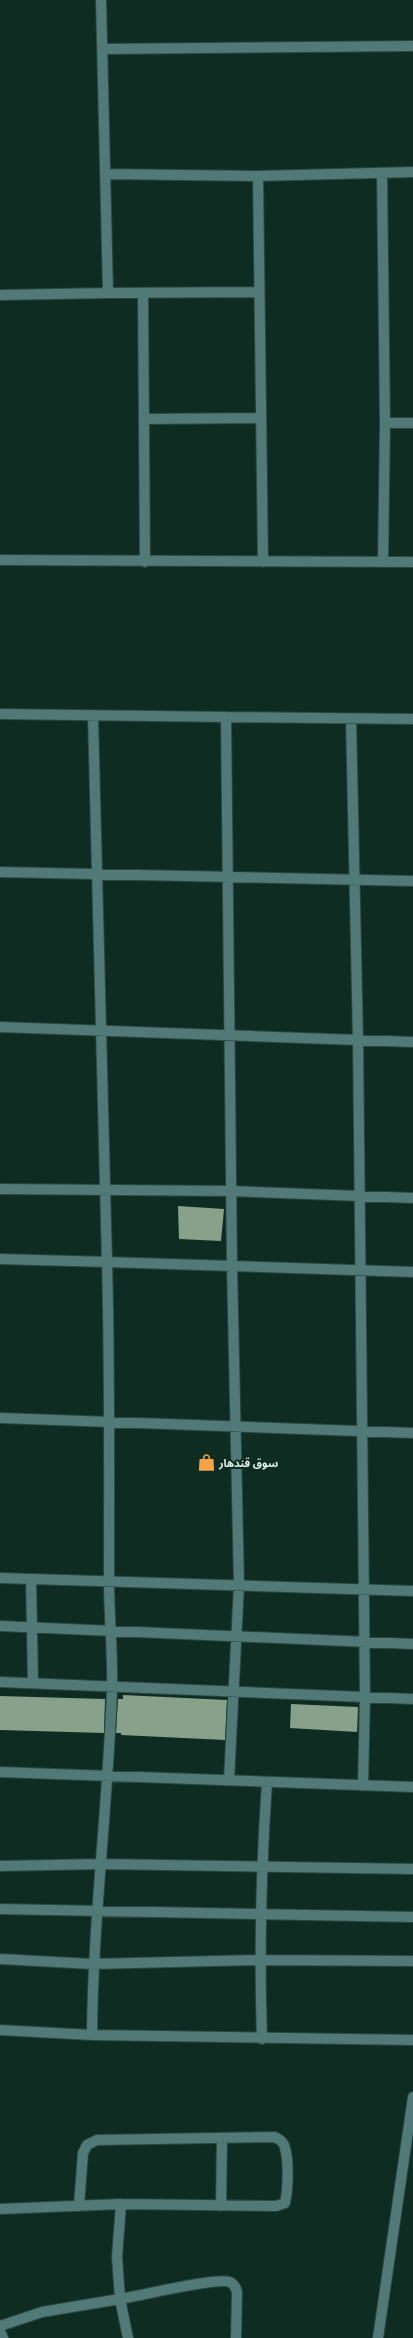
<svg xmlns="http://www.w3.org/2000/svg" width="413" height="2338" font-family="'Golos Text','Noto Sans Arabic',sans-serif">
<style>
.building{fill:#87a18b}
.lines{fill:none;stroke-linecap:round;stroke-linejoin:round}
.minor-casing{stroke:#2c473f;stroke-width:12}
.minor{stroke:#507977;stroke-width:10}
.labels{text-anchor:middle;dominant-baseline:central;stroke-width:4;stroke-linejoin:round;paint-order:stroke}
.poi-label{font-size:11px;font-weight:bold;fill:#deeee8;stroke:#0f2c23;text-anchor:start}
</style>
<rect width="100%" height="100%" fill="#0f2c23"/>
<path class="building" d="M 178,1206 L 224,1209 L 221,1241 L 179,1239 Z
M 123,1695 L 227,1700 L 225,1740 L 121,1735 L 121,1733 L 116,1733 L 118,1699 L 123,1699 Z
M 0,1696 L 105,1699 L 104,1733 L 0,1730 Z
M 291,1704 L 358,1707 L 357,1732 L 290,1728 Z"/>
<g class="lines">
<defs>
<path id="minor" d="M 101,0 L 108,293 L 259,292
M 103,49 L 413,46
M 382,173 L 385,423
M 106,174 L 258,176 L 413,172
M 258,176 L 263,562
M 143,294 L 145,562
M 0,295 L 108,293
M 145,419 L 261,418
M 0,560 L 413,562
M 383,562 L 385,423 L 413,423
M 0,714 L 226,717
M 351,719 L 358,1040 L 365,1697 L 363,1786
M 0,872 L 413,881
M 0,1027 L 413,1042
M 0,1189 L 231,1191 L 413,1198
M 0,1259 L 107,1262 L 93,716
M 0,1418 L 413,1433
M 0,1578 L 413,1591
M 31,1579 L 33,1682
M 0,1626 L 413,1644
M 0,1682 L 413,1699
M 0,1772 L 413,1787
M 229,1780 L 239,1585 L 232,1266 L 226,717 L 413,719
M 0,1866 L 101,1864 L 413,1869
M 0,1909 L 413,1917
M 0,1959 L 92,1964 L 260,1960 L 413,1961
M 0,2030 L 92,2035 L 413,2040
M 92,2035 C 93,1919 108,1805 112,1689 C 113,1653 109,1617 109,1581 C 109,1474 110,1368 107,1262 L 413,1272
M 262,2039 C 259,1953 261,1868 267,1782
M 121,2204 L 117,2257 L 120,2299 C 139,2296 218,2277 230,2282 C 234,2284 236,2288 237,2292 L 236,2338
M 221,2206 L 222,2138
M 0,2209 L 121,2204 L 276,2206 L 285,2203 C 288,2190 289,2161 285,2148 C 284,2142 280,2140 275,2137 L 97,2140 L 87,2145 L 83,2153 L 79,2206
M 0,2326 L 42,2312 L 120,2299 L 128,2338
M 0,2331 L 3,2338
M 378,2338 L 413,2097"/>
</defs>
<use href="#minor" class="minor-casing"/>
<use href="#minor" class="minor"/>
</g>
<defs>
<symbol id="shop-bare" viewBox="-9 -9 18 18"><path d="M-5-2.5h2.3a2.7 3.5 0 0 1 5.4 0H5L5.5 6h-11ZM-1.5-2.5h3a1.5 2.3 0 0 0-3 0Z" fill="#f6a246" stroke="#0f2c23" stroke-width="2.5" paint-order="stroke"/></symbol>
</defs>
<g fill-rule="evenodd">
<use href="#shop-bare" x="194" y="1450" width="25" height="25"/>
</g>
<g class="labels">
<g class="poi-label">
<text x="219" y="1462">سوق قندهار</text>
</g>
</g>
</svg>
